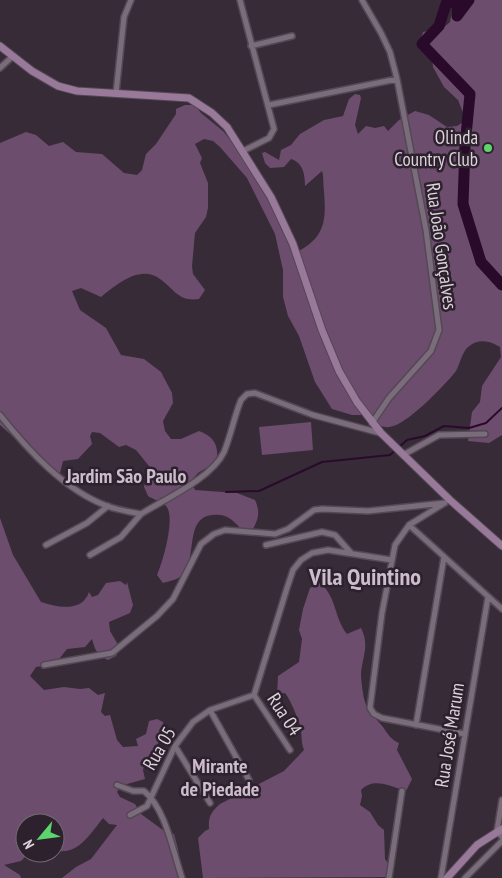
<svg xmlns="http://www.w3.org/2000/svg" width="502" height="878" font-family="'PT Sans Narrow',sans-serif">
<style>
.green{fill:#6d4d6d}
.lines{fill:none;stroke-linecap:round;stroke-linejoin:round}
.stream{stroke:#2a0a2b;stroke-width:2}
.river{stroke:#2a0a2b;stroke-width:11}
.street-casing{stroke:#534853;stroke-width:8}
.secondary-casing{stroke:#534853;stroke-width:9}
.street{stroke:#7a6c7a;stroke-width:5}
.secondary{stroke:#997999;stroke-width:7}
.poi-dot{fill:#5cd56d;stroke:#2d212d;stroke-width:2}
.labels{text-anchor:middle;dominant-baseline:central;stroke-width:5;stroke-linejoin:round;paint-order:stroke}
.poi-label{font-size:19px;fill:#dbd2da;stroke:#2d212d;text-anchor:end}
.street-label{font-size:19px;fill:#dbd2da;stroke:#2d212d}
.neighbourhood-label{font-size:20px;font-weight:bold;fill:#ccbccc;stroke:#2d212d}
.district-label{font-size:24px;font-weight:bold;fill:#ccbccc;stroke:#2d212d}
</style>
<rect width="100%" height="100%" fill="#372b37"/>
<path class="green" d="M 454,0 L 502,0 L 502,435 L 489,443 L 468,441 L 472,412 L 480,402 L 482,386 L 501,357 L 500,347 C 490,341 479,338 468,347 C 462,352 460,364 456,371 C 445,385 406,426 389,427 C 386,428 382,426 378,425 L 373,415 L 352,415 L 332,409 L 315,382 L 299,336 L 288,316 L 283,297 L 283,270 L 275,234 L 247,178 L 220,147 L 213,141 L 204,139 L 195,144 L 202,158 L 200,163 L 208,183 L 208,208 L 206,217 L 195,233 L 192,266 L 193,274 L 205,290 L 199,299 C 179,302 175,290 160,279 C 140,264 116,285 101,297 L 81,288 L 72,291 L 80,310 L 106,328 L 121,355 L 144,359 L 161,372 L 172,393 L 173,403 L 163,421 L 165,431 L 171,439 L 181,439 L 199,431 C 214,436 220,447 216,462 L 198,473 L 191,481 L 195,490 L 237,493 L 255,500 C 260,511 259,518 253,529 L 243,531 C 234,521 227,513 213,515 C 183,517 199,560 181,576 C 177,580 169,581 163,583 L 157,575 C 163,562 176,516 166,506 C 162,502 153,499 148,496 L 144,487 L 149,466 L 136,450 L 126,445 L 119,447 L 100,433 L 92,432 L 90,436 L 92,444 L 78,459 L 63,461 L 60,473 L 54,473 L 0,425 L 0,143 L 26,132 L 36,135 L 49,146 L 63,142 L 76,152 L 102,154 L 124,173 L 137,175 L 142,170 L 146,154 L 156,144 L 176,114 L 176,109 L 185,105 L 195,105 L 201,113 L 223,131 L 243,155 L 299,251 C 326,236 326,219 324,191 C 323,184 324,178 322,171 L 305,186 C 305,174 303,163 291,159 L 284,167 L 270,168 L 265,163 L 262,153 L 265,152 L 279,160 L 281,150 L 291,145 L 300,134 L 324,120 L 343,116 L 349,99 L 355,94 L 360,95 L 361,98 L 355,125 L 358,134 L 366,126 L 375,128 L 384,126 L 388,131 L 399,120 L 415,111 L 429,115 L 447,127 L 457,126 L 466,120 L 458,100 L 444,87 L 433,67 L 432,57 L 420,42 L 423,32 L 443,28 L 450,22 Z
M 311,422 L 313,450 L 262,455 L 259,427 Z
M 0,518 L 13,555 L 41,602 C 57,607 82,613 89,592 L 92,597 L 98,595 L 106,583 L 120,581 L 126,585 L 127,582 L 133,605 L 130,613 L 109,622 L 110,631 L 120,648 L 116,656 L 108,660 C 97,655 95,650 92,639 L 85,647 L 67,649 L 55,664 L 36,667 L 30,676 L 44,690 L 64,687 L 80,689 L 89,688 L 98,695 L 105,693 L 101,712 L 105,716 L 110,715 L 117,740 L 123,747 L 138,746 L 136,739 L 146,734 L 149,721 L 157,719 L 163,722 L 166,731 L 145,763 L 143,770 L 145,779 L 120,786 L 117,792 L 120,797 L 135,804 L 141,814 L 167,833 L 174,834 L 178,849 L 181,878 L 62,878 L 76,867 L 91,859 L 117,825 L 109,824 L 103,818 C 91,833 77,857 55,850 L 55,823 L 25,823 L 25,853 L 29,853 L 21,861 L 4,865 L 20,875 L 21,878 L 0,878 Z
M 320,583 C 337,597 334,618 347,634 L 361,628 C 370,645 362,658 361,674 C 361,680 363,696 365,702 C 368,713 376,718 383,727 C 388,734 390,739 399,743 L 397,750 L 412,779 L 406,791 C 390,786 374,777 361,790 L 362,796 L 360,805 L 370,812 L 378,825 L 384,830 L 385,859 L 393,870 L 392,877 L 203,878 L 198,838 L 205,831 L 209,829 C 208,817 211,812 220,804 L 284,771 L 304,750 C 300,740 303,731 299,722 C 297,716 289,697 285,693 L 277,694 L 278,676 L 299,662 L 302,639 L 299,630 L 303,609 L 310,588 Z"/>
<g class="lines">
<path class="stream" d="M 226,492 L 259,491 L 322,462 L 390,455 L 407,440 L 425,436 L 444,426 L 469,428 L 486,423 L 502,408"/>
<path class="river" d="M 455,0 L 446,4 L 439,26 L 422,44 L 470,94 L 465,146 L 463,204 L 481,262 L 502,285
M 458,0 L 457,16 L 469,0"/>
<defs>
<path id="street" d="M 240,0 L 274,129 L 269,138 L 243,151
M 362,0 L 381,33 L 390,52 L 397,79 L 426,230 L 439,330 L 431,351 L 389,398 L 372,423
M 251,46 L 292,36
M 0,68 L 13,56
M 116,93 L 124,17 L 131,0
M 269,105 L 397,79
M 0,415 C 28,450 64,490 107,506 C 118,510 130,512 141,514 C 165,499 212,478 224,452 C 231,435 234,417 241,400 L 247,394 L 255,393 L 313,415 L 380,433
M 403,455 L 439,435 L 485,434
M 443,504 L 409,525 L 395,545 L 382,613 L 370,708 L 374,714 L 382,718 L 465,734
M 409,525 L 502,609
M 46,545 L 87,523 L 108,506
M 266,545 L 322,532 L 335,535 L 351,553
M 90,555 L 121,537 L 141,514
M 44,665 L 112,653 L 157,616 L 173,599 L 201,544 L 214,534 L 225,530 L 275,534 L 288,529 L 314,510 L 322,509 L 368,511 L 445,503
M 254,695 L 287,588 L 293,570 L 301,560 L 312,553 L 328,550 L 392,560
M 254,695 L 290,750
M 210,710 L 249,780
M 416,725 L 444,557
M 175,746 L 210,803
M 117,785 L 133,791 L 144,791 C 166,809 173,852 182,878
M 502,800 L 497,831 L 502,837
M 130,815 L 147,806 L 175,746 L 193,722 L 210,710 L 254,695
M 389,878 L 402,791
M 441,878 L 488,597
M 465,878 L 502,841"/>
<path id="secondary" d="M 0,46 L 32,71 L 58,86 L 77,91 L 189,98 L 212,113 L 227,127 L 271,197 L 293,244 L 322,330 L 339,371 L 357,402 L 381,433 L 450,500 L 502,546
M 447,878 L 477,845 L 502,829"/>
</defs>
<use href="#street" class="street-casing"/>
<use href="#secondary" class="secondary-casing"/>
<use href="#street" class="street"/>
<use href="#secondary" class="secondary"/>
</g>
<circle class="poi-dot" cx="488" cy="148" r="5"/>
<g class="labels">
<g class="poi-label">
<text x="478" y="137">Olinda<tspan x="478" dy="22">Country Club</tspan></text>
</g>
<g class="street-label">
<text transform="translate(442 246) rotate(82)">Rua João Gonçalves</text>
<text transform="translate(285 714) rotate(57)">Rua 04</text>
<text transform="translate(449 735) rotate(-81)">Rua José Marum</text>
<text transform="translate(159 748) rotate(-60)">Rua 05</text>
</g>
<g class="neighbourhood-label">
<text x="126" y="476">Jardim São Paulo</text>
<text x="220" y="766">Mirante<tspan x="220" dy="23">de Piedade</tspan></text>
</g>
<g class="district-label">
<text x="365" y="576">Vila Quintino</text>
</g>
</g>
<g transform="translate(40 838) rotate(241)"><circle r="24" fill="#2d212d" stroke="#736872"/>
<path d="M0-4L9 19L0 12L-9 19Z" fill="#5cd56d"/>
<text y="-8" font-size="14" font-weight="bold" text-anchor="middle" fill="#dbd2da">N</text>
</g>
</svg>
